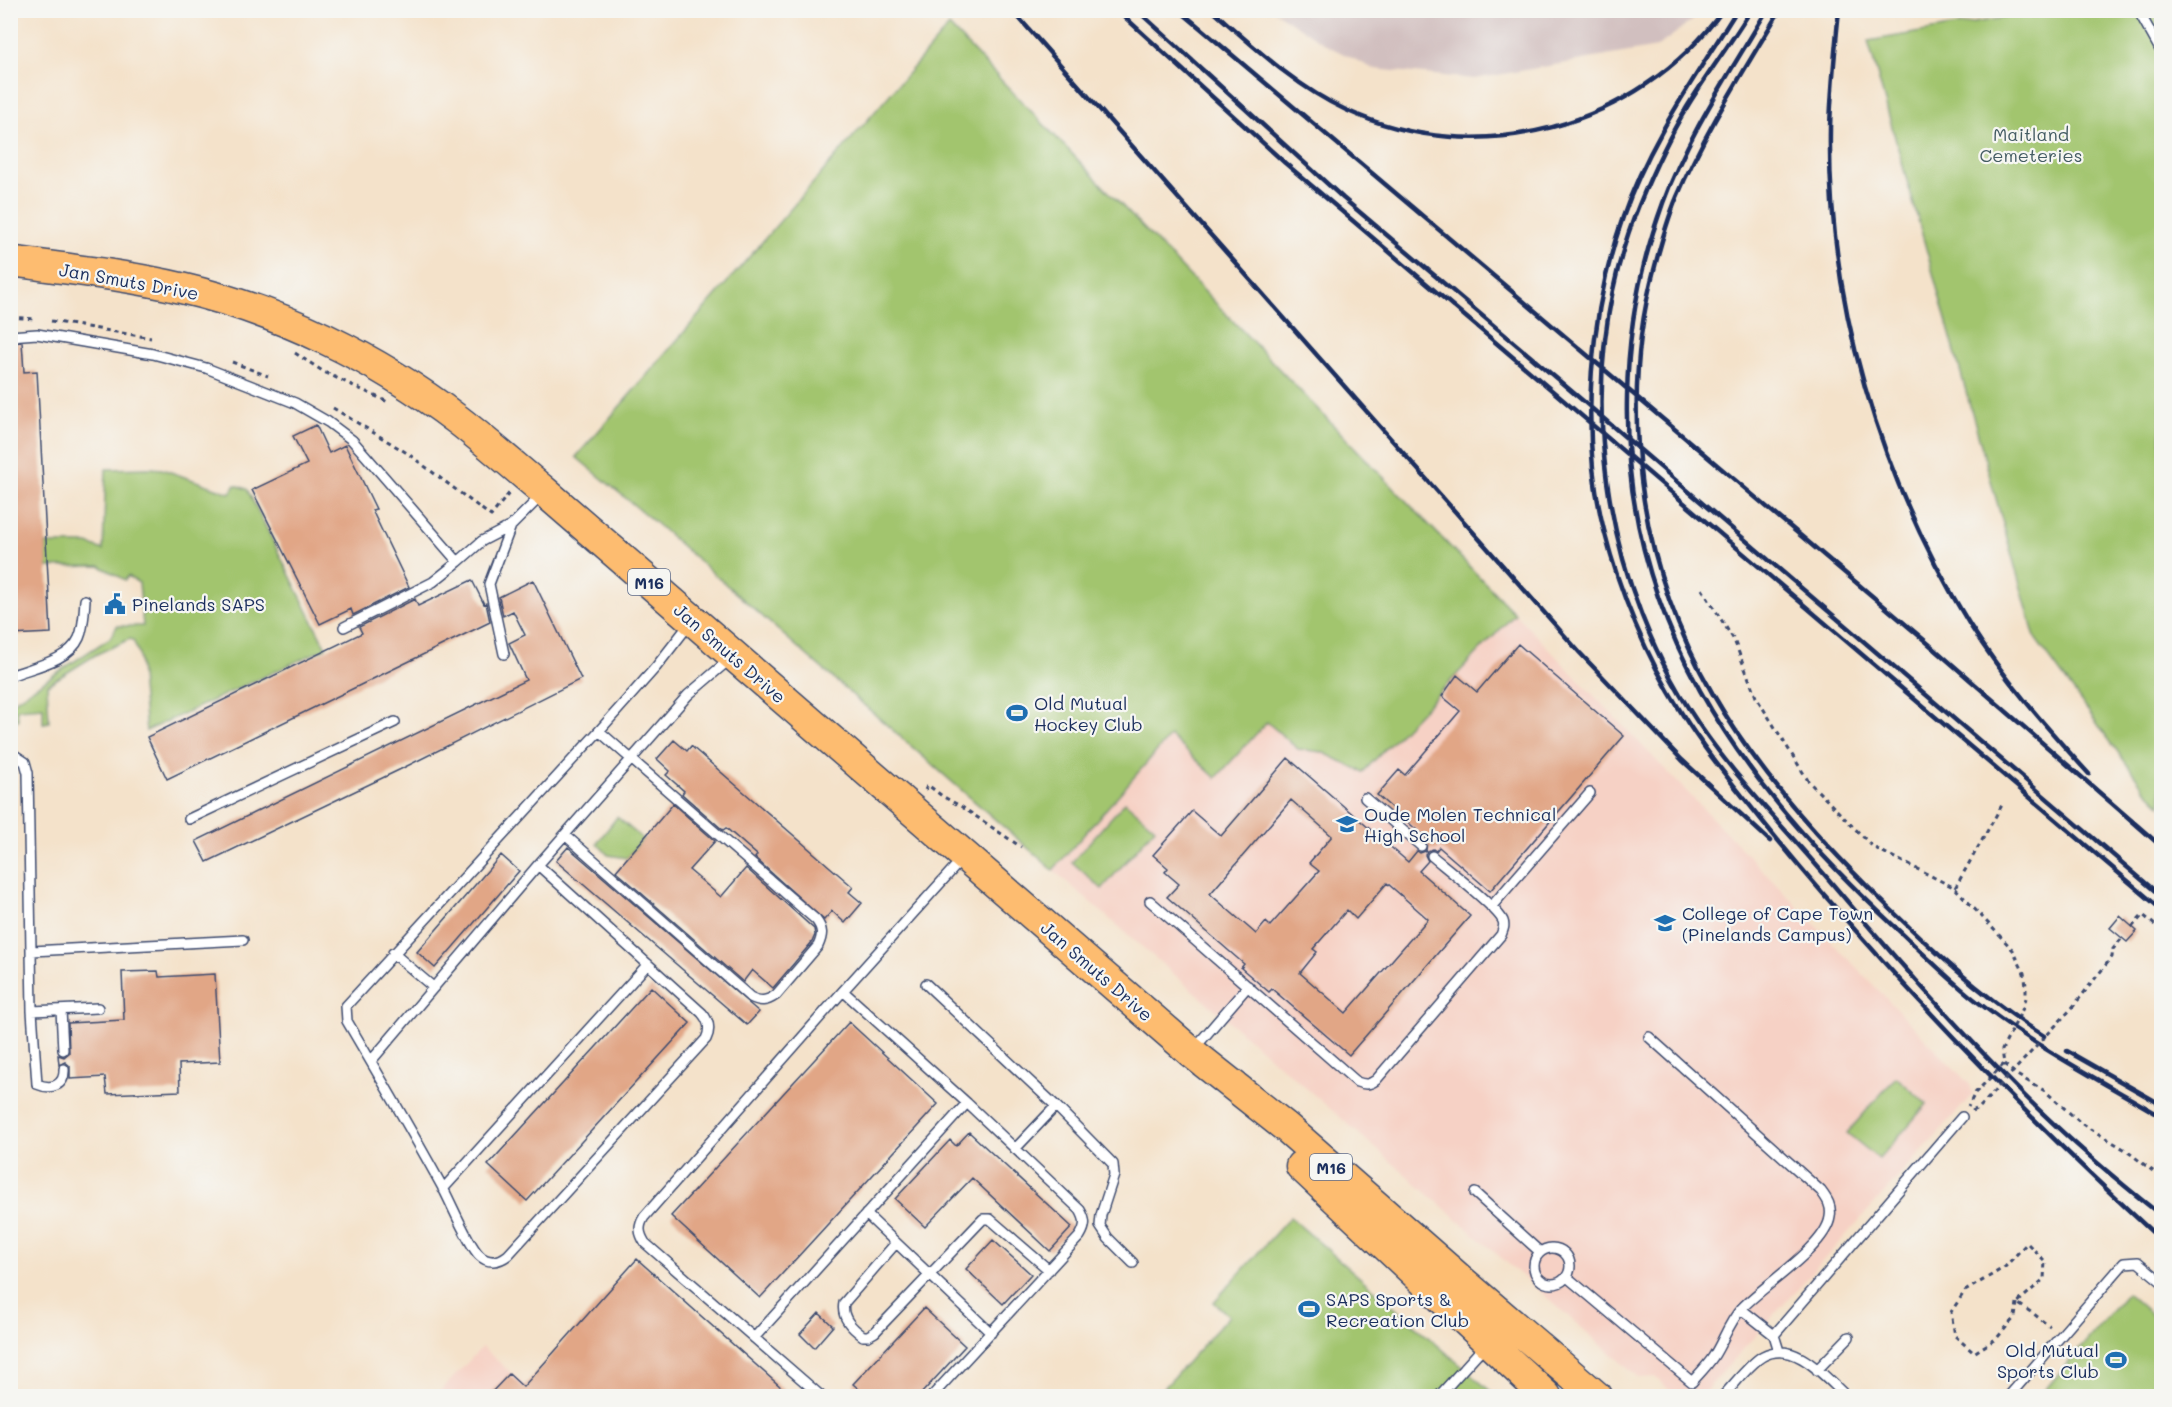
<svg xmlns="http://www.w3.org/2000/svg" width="2172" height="1407" font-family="Mali,sans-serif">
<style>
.built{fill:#f6d1c5}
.industrial{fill:#d1bfbf}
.green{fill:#a2c56e;stroke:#5e7a66;stroke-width:1.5}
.building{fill:#e1a686;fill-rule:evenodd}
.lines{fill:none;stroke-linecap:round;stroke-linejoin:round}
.lane-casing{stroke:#3c4a6e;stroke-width:12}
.primary-casing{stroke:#3c4a6e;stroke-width:33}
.path{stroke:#3c4a6e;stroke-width:3;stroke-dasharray:4.5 4.5;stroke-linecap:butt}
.lane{stroke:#fff;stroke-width:9}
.primary{stroke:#fdbc70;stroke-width:30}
.rail{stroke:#1b2f5e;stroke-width:4.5}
.path-bridge{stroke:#3c4a6e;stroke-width:3;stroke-dasharray:4.5 4.5;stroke-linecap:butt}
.labels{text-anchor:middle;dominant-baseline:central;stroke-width:4.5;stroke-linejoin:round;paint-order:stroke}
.shield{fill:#f6f6f2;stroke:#5d6b8a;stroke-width:1.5}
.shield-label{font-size:16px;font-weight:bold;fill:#1b2f5e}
.park-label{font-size:18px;fill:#445c63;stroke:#f6f6f2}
.street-label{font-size:18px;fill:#1b2f5e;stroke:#f6f6f2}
.poi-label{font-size:18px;fill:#1b2f5e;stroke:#f6f6f2;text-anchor:start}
</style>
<rect width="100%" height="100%" fill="#f6f6f2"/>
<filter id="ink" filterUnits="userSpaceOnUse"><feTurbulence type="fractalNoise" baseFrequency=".0167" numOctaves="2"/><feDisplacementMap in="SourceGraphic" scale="12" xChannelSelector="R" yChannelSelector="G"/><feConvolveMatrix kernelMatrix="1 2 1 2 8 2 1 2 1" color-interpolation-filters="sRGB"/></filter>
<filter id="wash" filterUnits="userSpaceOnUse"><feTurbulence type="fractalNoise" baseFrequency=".008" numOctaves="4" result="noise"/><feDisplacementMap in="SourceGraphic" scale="24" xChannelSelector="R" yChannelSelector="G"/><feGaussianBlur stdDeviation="1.35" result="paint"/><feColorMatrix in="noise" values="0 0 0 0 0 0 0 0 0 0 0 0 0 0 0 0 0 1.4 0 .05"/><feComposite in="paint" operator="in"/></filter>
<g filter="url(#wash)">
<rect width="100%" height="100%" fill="#f4e2ca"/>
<path class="built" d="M 1515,614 L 1970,1085 L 1973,1094 L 1701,1396 L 1676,1396 L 1655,1377 L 1639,1378 L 1349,1125 L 1053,870 L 1170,736 L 1267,722 L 1298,749 L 1322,752 L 1363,771 Z
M 482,1347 L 537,1396 L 436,1396 Z"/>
<path class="industrial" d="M 1274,11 L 1705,11 L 1657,47 L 1474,79 L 1374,69 L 1328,46 Z"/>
<path class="green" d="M 2043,11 L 2161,11 L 2161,805 L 2144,788 L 2035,638 L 1868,41 Z
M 949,26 L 1515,614 L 1363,772 L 1322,752 L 1298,749 L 1267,722 L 1216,778 L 1170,736 L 1053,870 L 652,520 L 576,457 Z
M 150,468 L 162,469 L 230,493 L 235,485 L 247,489 L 326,648 L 146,731 L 139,654 L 133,640 L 130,639 L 97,654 L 47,685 L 49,722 L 43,723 L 43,707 L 17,709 L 18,720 L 11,719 L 11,703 L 110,638 L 117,626 L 143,626 L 139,583 L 128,576 L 125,580 L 100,566 L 47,567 L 46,544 L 88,544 L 103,550 L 106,469 Z
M 1125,802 L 1155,828 L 1102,889 L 1072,862 Z
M 617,817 L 643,839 L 627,858 L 608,855 L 597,843 Z
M 1896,1077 L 1927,1104 L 1879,1159 L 1847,1133 Z
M 1290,1217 L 1496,1396 L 1157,1396 L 1229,1316 L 1214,1302 Z
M 2127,1293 L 2161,1323 L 2161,1396 L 2040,1396 Z"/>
<g id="blocks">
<path class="building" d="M 22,342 L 24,372 L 37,371 L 51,633 L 10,635 L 10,343 Z
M 316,425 L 329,453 L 345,445 L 376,509 L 372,510 L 409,587 L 353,615 L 351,609 L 320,624 L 252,490 L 307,464 L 293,436 Z
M 472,580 L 484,604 L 486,603 L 490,622 L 167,779 L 147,737 L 362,633 L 359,627 L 415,599 L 418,606 Z
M 533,580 L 581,679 L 399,770 L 207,862 L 196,841 L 526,680 L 509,643 L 525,635 L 513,611 L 503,616 L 499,597 Z
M 1518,644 L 1624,736 L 1490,891 L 1439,847 L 1436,851 L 1433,849 L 1427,851 L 1425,855 L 1428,861 L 1419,871 L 1470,916 L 1349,1055 L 1272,989 L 1269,992 L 1241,968 L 1244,964 L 1167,897 L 1179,884 L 1165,872 L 1168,868 L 1153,855 L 1192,811 L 1221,836 L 1288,758 L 1408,862 L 1417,851 L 1420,853 L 1426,851 L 1427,839 L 1377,795 L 1399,770 L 1405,775 L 1460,711 L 1442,696 L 1457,675 L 1477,692 ZM 1291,800 L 1332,836 L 1309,863 L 1319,871 L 1270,926 L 1266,922 L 1256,934 L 1210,894 ZM 1387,883 L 1428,919 L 1346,1013 L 1300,973 L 1317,952 L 1313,949 L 1347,910 L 1356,919 Z
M 674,740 L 687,751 L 691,746 L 853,887 L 849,892 L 862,903 L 845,923 L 832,911 L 824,920 L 755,858 L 757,855 L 726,828 L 723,830 L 682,794 L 684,791 L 666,775 L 670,771 L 657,759 Z
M 673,804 L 715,841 L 689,870 L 721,897 L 746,868 L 814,929 L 815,935 L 812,942 L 773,988 L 752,970 L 743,982 L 616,871 Z
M 568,847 L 759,1012 L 747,1025 L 556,861 Z
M 501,855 L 519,871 L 435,968 L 417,952 Z
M 2120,916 L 2137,931 L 2127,942 L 2110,928 Z
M 158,971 L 159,977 L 215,974 L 220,1062 L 179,1064 L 180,1091 L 107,1094 L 105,1077 L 70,1079 L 70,1066 L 65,1062 L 59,1065 L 58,1055 L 64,1057 L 69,1053 L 68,1023 L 124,1020 L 122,972 Z
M 651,987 L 690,1023 L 527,1201 L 488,1165 Z
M 849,1022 L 938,1104 L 760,1298 L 671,1216 Z
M 969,1132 L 1072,1227 L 1050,1251 L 972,1178 L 925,1227 L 895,1199 L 950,1140 L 956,1146 Z
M 993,1240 L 1031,1274 L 1003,1304 L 966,1269 Z
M 637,1259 L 791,1396 L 488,1396 L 509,1374 L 523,1387 Z
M 924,1308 L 965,1346 L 919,1396 L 867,1396 L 853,1384 Z
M 819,1313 L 833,1326 L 814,1348 L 800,1334 Z"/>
</g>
</g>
<g filter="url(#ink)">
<use href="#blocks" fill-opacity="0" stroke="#3c4a6e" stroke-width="1.5"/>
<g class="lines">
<defs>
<path id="lane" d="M 1928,10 L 1937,13 L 1956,10
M 2138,10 L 2162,53
M 10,336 L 37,334 L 153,354 L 206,368 L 295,403 L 328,422 L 352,440 L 458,562 L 482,541 L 511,526 L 543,494
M 344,627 L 433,582 L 458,562
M 504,654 L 489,584 L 511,526
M 10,676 C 32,667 69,661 79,638 C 84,627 84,612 85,600
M 10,752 L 25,762 L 28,773 L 32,1011 L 37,1084 C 51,1090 65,1086 64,1069
M 1365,798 L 1421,846
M 189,819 L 395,722
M 565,835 L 750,997 C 760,1002 766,1002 776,995 L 818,946 C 823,935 823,929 816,920 L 599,731
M 538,865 L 702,1013 C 709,1021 711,1029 706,1039 L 508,1255 C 499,1262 488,1264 479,1255 C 468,1244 452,1205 444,1190 C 413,1133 380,1077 347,1021 L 346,1006 L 599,731 L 656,667 L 691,622
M 1150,901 L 1357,1082 C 1365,1085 1369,1085 1376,1080 L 1501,935 C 1503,930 1505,926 1503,921 C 1498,908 1445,867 1432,856
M 1491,907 L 1590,793
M 32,951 L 243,940
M 393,953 L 433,987
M 926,984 L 1056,1106 L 1015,1149
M 843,991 L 963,858
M 61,1010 L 63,1050
M 32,1011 L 98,1008
M 1193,1050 L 1248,986
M 371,1061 L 538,865 L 688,695 L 730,659
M 1056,1106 L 1113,1164 L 1114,1175 L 1101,1215 L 1100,1226 L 1108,1238 L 1133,1263
M 443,1189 L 648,964
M 1475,1193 L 1540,1252
M 866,1214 L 991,1333
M 896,1243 L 844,1303 C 841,1318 852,1328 863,1336 L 868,1336 L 875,1332 L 983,1219 L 990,1219 L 1049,1270
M1534 1266a18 18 0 1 1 36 0a18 18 0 1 1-36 0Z
M 1567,1277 L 1692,1382 C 1699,1374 1707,1366 1713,1357 C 1723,1342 1728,1324 1741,1309 C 1762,1286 1826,1247 1830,1217 C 1832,1206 1827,1199 1821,1191 L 1649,1037
M 1741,1309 L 1774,1335
M 754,1338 L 967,1103
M 1779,1351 L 1774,1335 L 1962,1117
M 1817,1370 L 1849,1337
M 821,1396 L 645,1243 C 639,1233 638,1227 644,1217 L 843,991 L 967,1103 L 1080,1210 C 1086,1220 1086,1226 1080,1236 L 932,1396
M 1439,1396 L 1486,1344
M 1723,1396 C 1734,1385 1750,1363 1763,1356 C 1795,1339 1825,1377 1846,1396
M 2009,1396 L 2124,1263 L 2138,1262 L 2162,1282"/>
<path id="primary" d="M 10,261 C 68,269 125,275 181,288 C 280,311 377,358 458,420 C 488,443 516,468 545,492 L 1191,1052 L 1287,1128 L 1457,1277 L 1596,1396
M 1301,1166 L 1546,1396"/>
</defs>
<use href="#lane" class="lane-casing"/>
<use href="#primary" class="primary-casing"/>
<path class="path" d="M 10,317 L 36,319
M 51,321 L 151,338
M 295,353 L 324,372 L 390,403
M 232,362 L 268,376
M 333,408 L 407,453 L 491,516 L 510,492
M 1702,589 L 1734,640 L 1756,697 L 1809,782 L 1873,847 L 1955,888 L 2013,950 L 2024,973 L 2026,985 L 2026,998 L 2023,1008 L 2002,1050 L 2004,1064 L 1975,1093 L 1968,1107
M 925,790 L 928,785 L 942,796 L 962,807 L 1021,847
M 1955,888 L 2002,805
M 2132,927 L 2143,915 L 2162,931
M 2072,1008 L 2112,957 L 2113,949 L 2122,938
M 2004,1064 L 2017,1075 L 2045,1091 L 2082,1124 L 2124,1149 L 2162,1178
M 1972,1111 L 1980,1107
M 2017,1303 L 2015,1317 L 1997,1338 L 1974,1353 L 1955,1336 L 1951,1312 L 1965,1291 L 2005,1267 L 2027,1243 L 2045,1261 L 2044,1279 L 2017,1303 L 2034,1314 L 2050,1327"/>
<use href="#lane" class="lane"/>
<use href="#primary" class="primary"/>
<path class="rail" d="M 1012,10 L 1580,653 L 1682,760 L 1770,841
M 1117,10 L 1285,163 L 2162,910
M 1137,10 L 1343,198 L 1582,400 L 2162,897
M 1179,10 L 1923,639 L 2162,847
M 1212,10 C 1253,46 1296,87 1346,110 C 1478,171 1638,128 1723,10
M 1737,10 C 1695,78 1649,141 1623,217 C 1590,311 1579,432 1604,530 C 1620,594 1646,656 1681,712 C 1704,750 1733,784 1760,818 C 1791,857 1823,894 1856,931 C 1952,1040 2055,1143 2162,1241
M 1751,10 C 1731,43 1707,74 1687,107 C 1668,138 1653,171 1639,205 C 1569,376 1600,589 1708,737 C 1745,788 1789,833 1830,881 C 1892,955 1957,1028 2025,1096 C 2068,1139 2114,1178 2162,1216
M 1767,10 C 1730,73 1688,134 1663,203 C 1640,265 1628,331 1627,397 C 1622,620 1738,781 1895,927 C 1925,955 1954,985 1987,1009 C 2041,1050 2103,1082 2162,1117
M 1780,10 C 1744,71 1705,131 1677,197 C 1668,218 1661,243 1655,266 C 1639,324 1634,387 1638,447 C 1650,636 1746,767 1877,896 C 1929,947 1982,997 2044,1036
M 1839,10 C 1835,50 1831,89 1830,128 C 1827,302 1879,477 1970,625 C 2004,679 2046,727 2089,774
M 2067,1051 L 2162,1105"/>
<path class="path-bridge" d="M 1980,1107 L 2072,1008"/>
</g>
</g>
<defs>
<symbol id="civic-bare" viewBox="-9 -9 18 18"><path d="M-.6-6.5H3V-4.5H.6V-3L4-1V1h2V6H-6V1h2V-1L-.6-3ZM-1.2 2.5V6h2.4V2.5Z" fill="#1f6fb2" stroke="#f6f6f2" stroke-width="2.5" paint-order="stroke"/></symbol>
<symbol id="stadium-bare" viewBox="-9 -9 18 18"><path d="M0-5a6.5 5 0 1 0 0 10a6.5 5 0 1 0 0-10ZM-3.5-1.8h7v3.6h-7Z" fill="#1f6fb2" stroke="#f6f6f2" stroke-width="2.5" paint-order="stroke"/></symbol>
<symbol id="school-bare" viewBox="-9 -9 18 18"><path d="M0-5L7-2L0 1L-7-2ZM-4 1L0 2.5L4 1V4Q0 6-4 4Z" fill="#1f6fb2" stroke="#f6f6f2" stroke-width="2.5" paint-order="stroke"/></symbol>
<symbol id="university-bare" viewBox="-9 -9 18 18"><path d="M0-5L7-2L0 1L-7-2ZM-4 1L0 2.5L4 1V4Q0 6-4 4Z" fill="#1f6fb2" stroke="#f6f6f2" stroke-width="2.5" paint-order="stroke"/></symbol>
</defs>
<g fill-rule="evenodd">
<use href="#civic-bare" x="100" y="589" width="30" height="30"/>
<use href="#stadium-bare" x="1002" y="698" width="30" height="30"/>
<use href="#school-bare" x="1332" y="809" width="30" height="30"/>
<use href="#university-bare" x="1650" y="908" width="30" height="30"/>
<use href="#stadium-bare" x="1294" y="1294" width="30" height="30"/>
<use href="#stadium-bare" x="2101" y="1345" width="30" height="30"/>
</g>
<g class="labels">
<g class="shield">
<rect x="628" y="569" width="42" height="26" rx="4.5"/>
<rect x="1310" y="1154" width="42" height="26" rx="4.5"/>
</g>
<g class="shield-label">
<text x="649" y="582">M16</text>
<text x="1331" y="1167">M16</text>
</g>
<g class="park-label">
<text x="2031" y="134">Maitland<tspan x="2031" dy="21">Cemeteries</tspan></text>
</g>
<g class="street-label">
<text transform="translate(129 281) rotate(10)">Jan Smuts Drive</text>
<text transform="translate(730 653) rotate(41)">Jan Smuts Drive</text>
<text transform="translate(1097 971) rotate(41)">Jan Smuts Drive</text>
</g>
<g class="poi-label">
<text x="132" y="604">Pinelands SAPS</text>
<text x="1034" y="703">Old Mutual<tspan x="1034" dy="21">Hockey Club</tspan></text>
<text x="1364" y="814">Oude Molen Technical<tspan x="1364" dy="21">High School</tspan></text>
<text x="1682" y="913">College of Cape Town<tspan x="1682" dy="21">(Pinelands Campus)</tspan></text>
<text x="1326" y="1299">SAPS Sports &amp;<tspan x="1326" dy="21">Recreation Club</tspan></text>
<text x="2099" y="1350" text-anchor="end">Old Mutual<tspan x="2099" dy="21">Sports Club</tspan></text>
</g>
</g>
<rect width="2172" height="1407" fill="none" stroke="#f6f6f2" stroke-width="36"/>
</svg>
